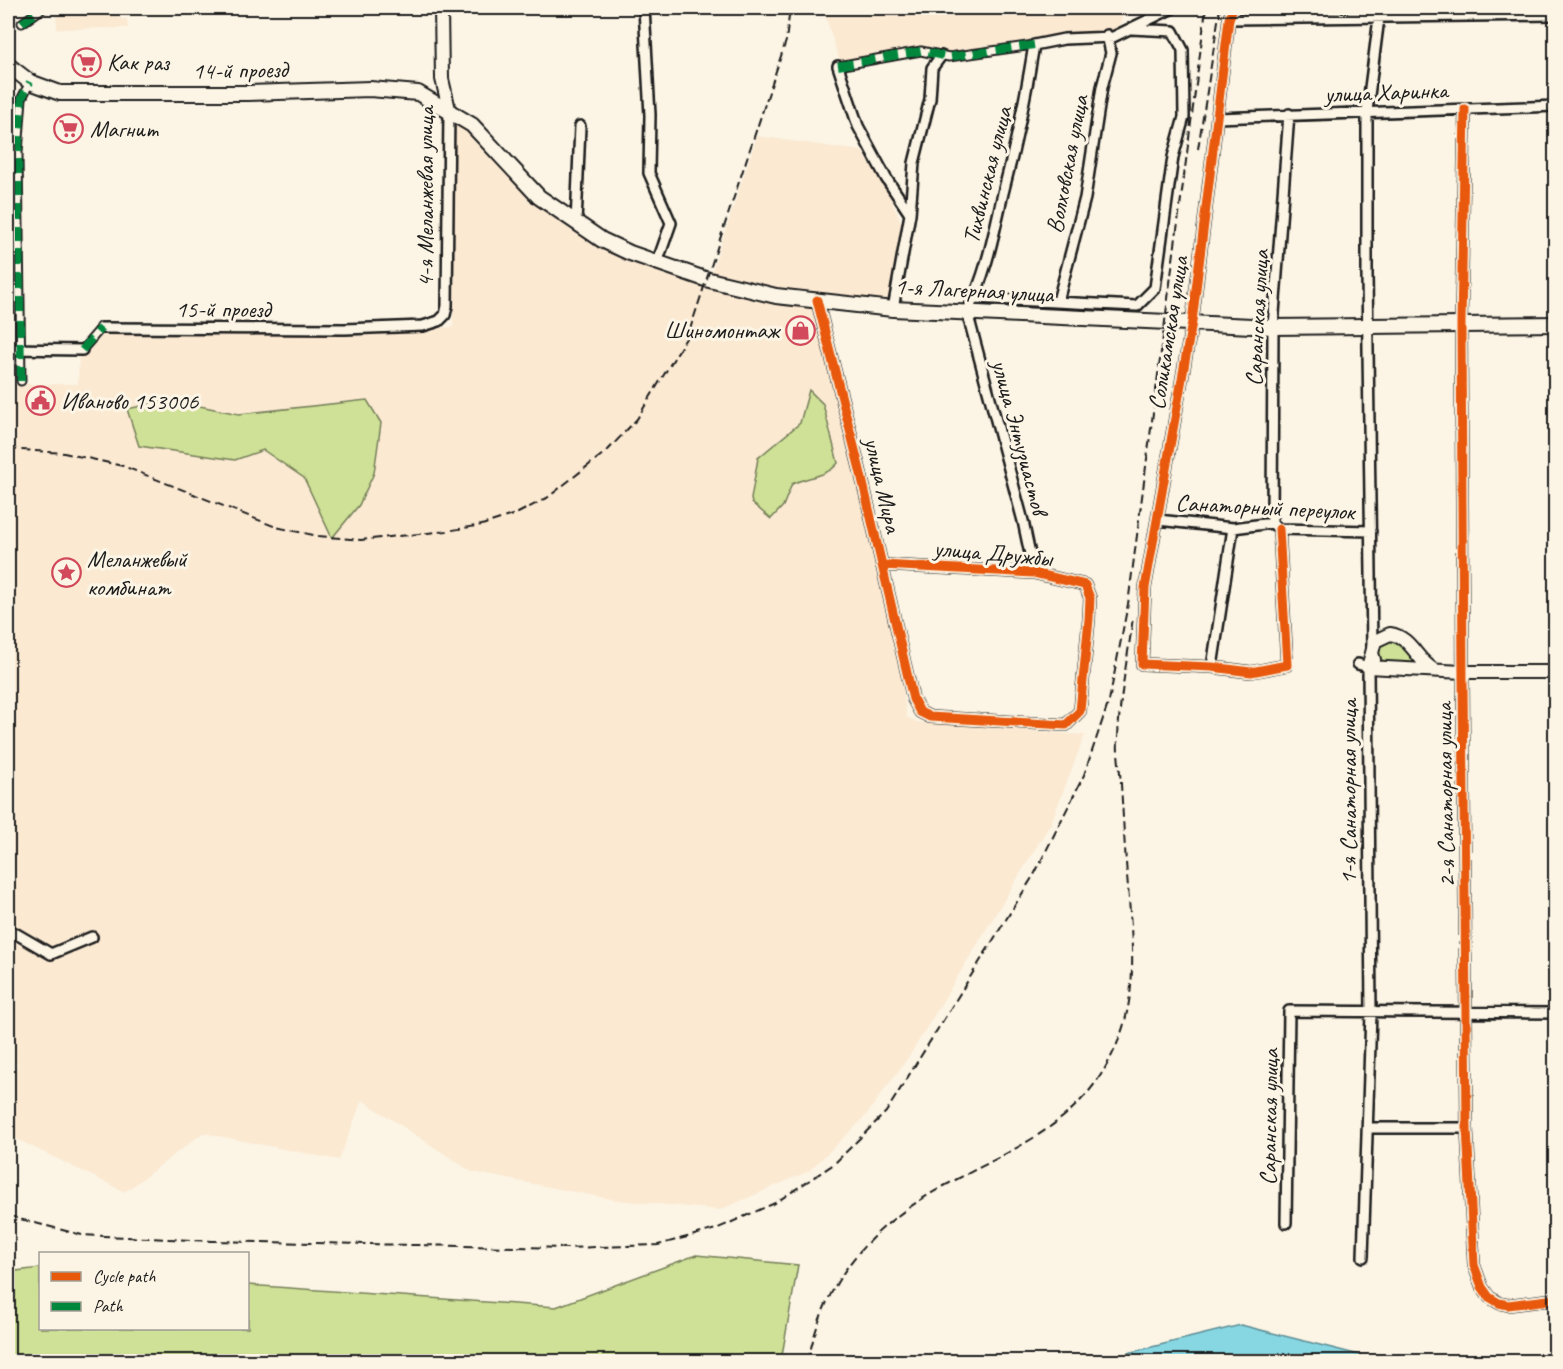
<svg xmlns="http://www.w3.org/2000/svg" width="1563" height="1369" font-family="Caveat,sans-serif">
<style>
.built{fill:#fbe9d2}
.green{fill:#cee196;stroke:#757e59;stroke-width:1.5}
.water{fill:#87d7e3;stroke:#5c8c93;stroke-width:1.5}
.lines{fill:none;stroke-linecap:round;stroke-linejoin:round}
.pedestrian-casing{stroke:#1c1c1c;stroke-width:11}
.minor-casing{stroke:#1c1c1c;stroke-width:14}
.tertiary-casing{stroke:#1c1c1c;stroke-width:16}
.secondary-casing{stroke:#1c1c1c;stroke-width:18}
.pedestrian{stroke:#fcf5e5;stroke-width:7}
.minor{stroke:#fcf5e5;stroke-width:9}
.tertiary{stroke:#fcf5e5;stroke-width:12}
.secondary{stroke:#fcf5e5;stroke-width:14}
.rail{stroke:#1c1c1c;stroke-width:2;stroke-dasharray:9 4.5;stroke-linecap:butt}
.quiet{stroke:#00873e;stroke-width:8;stroke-dasharray:15 8;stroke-linecap:butt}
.cycleway-casing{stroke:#fcf5e5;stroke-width:13}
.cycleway{stroke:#e8590c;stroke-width:9}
.labels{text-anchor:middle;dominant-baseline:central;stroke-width:6;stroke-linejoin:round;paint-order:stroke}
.poi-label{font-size:24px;fill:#1c1c1c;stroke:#fcf5e5;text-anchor:start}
.street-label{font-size:24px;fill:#1c1c1c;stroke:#fcf5e5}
</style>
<rect width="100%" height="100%" fill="#fcf5e5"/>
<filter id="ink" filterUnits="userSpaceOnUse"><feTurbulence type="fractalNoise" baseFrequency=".0167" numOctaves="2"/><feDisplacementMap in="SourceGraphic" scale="12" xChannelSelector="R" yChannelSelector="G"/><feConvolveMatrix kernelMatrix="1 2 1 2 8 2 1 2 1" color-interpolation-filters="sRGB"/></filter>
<g filter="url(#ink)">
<path class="built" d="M 48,8 L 121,8 L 121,19 L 127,19 L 128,28 L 57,29 L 56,12 L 48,12 Z
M 823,8 L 1124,8 L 1119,31 L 1109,35 L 987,46 L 936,56 L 919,50 L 840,63 Z
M 455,124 L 471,133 L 521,188 L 570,229 L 620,255 L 812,305 L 896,643 L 907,717 L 917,722 L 1085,735 L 1051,823 L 910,1055 L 864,1118 L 809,1171 L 720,1210 L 616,1200 L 472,1172 L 362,1100 L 339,1160 L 203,1133 L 125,1192 L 8,1135 L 8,1083 L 18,1064 L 8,1059 L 8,384 L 78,384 L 79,353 L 84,353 L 103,331 L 345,332 L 453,327 Z
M 757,136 L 862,151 L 887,190 L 901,222 L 902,240 L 892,304 L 801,295 L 710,277 Z"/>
<path class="green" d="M 1242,8 L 1556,8 L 1555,12 L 1239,17 Z
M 809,390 L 823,404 L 838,463 C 827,477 809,476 792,484 L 783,506 L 771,519 L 752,503 L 751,499 L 758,458 L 800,423 Z
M 170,400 L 239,414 L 367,400 L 381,423 L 374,473 L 359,505 L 332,538 L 304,478 L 263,450 L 235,460 L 139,446 L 127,409 Z
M 1388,640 C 1398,640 1408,650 1413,658 L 1412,665 L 1383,662 L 1378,655 L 1379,647 Z
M 696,1255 L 798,1265 L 781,1361 L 8,1361 L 8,1272 L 40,1268 L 40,1328 L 248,1328 L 248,1285 L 556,1307 Z"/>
<path class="water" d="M 1241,1325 L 1383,1361 L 1098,1361 L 1103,1359 Z"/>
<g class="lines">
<defs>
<path id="pedestrian" d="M 22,23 L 43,8
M 838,66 L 921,51 L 949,57 L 1034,45
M 82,350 L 101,328
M 21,381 L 18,153 L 22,98 L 30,82"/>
<path id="minor" d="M 644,8 L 650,115 L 649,173 L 671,223 L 657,263
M 1233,8 L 1229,19 L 1192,322 L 1145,588 L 1142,664 L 1212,667 L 1251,672 L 1287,665 L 1279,529
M 1229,19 L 1556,15
M 838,66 L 858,126 L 886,178 L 910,214
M 1465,109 L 1461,324 L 1463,680 L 1467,1128 L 1474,1265 L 1482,1287 L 1489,1297 L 1499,1303 L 1508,1305 L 1556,1299
M 1217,118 L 1556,106
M 576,224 L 580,126
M 974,298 L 1137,306 L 1155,288 L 1173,157 L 1184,117 L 1183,50 L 1173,31 L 1131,29
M 817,300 L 860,470 L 913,699 L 920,712 L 930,717 L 1066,725 L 1080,711 L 1089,619 L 1090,598 L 1085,585 L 1034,573 L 882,565
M 1058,301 L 1085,198 L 1102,87 L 1111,53 L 1107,35
M 893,309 L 910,214 L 914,163 L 930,99 L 932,68 L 941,56
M 101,328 L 345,329 L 423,326 L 439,321 L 445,315 L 447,306 L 449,109
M 8,349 L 82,350
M 1158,520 L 1233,528 L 1272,523 L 1279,529 L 1371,531
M 1272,523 L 1273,327 L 1289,114
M 1034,573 L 1023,521 L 967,312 C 986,276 994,233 1003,193 C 1016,144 1026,95 1034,45 L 1064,39 L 1113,37 L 1173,8
M 1372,648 L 1367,275 L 1367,111 L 1379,18
M 1358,664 L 1368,667 L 1371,1013 L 1363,1257
M 1212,667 L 1233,528
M 8,929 L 51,954 L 92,937
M 1368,1128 L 1467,1128
M 1286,1223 L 1289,1011 L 1556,1013"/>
<path id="tertiary" d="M 441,8 L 442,79 L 449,109
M 1372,653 L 1368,667 L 1463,672 L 1556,672
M 1374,660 L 1372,653 L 1375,641 L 1390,634 C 1412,637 1417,662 1435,670"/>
<path id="secondary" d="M 8,65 L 30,82 L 60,93 L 248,93 L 370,89 L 418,93 L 472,125 L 539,197 L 602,240 L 630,253 L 705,279 L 776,296 L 893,309 L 1273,327 L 1556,324"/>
</defs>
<use href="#pedestrian" class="pedestrian-casing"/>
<use href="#minor" class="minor-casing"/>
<use href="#tertiary" class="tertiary-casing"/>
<use href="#secondary" class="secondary-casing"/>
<use href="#pedestrian" class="pedestrian"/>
<use href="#minor" class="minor"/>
<use href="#tertiary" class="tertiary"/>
<use href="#secondary" class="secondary"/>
<path class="rail" d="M 1198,149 L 1220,8
M 8,449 L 64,453 L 123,466 L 276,527 L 318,536 L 361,540 L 447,531 L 482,525 L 518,513 L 547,498 L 608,450 L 637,419 L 688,335 L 786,41 L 790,8
M 8,1216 L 82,1235 L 212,1241 L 567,1248 L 658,1245 L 716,1229 L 775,1203 L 834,1164 L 886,1112 L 1035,873 L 1084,775 L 1109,701 L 1128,604 L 1206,8
M 808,1362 C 824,1278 871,1226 944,1186 C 1003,1154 1070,1129 1105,1068 C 1140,1008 1133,953 1128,887 C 1125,853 1123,818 1121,784 C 1120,769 1117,753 1118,739 C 1119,699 1128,657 1133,617"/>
<path class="quiet" d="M 22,23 L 43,8
M 838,66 L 921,51 L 949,57 L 1034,45
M 82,350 L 101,328
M 21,381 L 18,153 L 22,98 L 30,82"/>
<defs>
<path id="cycleway" d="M 1233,8 L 1229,19 L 1192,322 L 1145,588 L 1142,664 L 1212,667 L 1251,672 L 1287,665 L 1279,529
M 1465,109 L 1461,324 L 1463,680 L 1467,1128 L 1474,1265 L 1482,1287 L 1489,1297 L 1499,1303 L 1508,1305 L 1556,1299
M 817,300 L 860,470 L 913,699 L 920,712 L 930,717 L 1066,725 L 1080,711 L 1089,619 L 1090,598 L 1085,585 L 1034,573 L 882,565"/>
</defs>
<use href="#cycleway" class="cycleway-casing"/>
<use href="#cycleway" class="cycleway"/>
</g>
</g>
<defs>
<symbol id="supermarket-ring" viewBox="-11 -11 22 22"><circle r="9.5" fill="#fcf5e5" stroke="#d1495b" stroke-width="1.5"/><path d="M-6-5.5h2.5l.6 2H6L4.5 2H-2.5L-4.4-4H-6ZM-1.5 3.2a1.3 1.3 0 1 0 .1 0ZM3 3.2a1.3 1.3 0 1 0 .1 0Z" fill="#d1495b"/></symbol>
<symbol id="shop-ring" viewBox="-11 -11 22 22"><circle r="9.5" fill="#fcf5e5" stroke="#d1495b" stroke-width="1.5"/><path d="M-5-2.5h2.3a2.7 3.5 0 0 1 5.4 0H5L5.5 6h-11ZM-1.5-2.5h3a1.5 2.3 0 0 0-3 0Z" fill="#d1495b"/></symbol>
<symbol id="civic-ring" viewBox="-11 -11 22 22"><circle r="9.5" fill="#fcf5e5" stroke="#d1495b" stroke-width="1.5"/><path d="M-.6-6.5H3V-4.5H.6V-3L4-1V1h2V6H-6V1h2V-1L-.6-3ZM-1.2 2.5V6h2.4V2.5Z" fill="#d1495b"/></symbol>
<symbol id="sight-ring" viewBox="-11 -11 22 22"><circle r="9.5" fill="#fcf5e5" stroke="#d1495b" stroke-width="1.5"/><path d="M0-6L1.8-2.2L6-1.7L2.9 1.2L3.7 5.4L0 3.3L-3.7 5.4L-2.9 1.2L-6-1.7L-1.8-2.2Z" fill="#d1495b"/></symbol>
</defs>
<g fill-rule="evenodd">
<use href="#supermarket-ring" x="70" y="46" width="33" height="33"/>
<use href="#supermarket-ring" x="52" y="112" width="33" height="33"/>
<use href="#shop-ring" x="784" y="314" width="33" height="33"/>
<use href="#civic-ring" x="24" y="384" width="33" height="33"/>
<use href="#sight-ring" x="50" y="556" width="33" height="33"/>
</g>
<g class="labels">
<g class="poi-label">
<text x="107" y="62">Как раз</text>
<text x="90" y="129">Магнит</text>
<text x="779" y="330" text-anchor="end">Шиномонтаж</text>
<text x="61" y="401">Иваново 153006</text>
<text x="87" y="559">Меланжевый<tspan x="87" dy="28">комбинат</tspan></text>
</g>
<g class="street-label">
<text transform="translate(240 70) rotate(-1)">14-й проезд</text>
<text transform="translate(1386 92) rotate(-2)">улица Харинка</text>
<text transform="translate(1067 164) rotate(-79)">Волховская улица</text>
<text transform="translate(987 175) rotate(-76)">Тихвинская улица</text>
<text transform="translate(425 197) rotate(-90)">4-я Меланжевая улица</text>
<text transform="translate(974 290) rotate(3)">1-я Лагерная улица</text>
<text x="223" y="309">15-й проезд</text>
<text transform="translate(1257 318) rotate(-87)">Саранская улица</text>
<text transform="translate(1168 333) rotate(-81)">Соликамская улица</text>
<text transform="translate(1020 437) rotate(75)">улица Энтузиастов</text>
<text transform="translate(883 485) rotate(77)">улица Мира</text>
<text transform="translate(1265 507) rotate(3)">Санаторный переулок</text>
<text transform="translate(993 553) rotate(5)">улица Дружбы</text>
<text transform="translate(1348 792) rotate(-90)">1-я Санаторная улица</text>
<text transform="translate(1445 795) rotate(-91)">2-я Санаторная улица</text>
<text transform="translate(1269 1117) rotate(-89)">Саранская улица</text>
</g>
</g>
<rect width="1563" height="1369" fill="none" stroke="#fcf5e5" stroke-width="30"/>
<rect x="15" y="15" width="1533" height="1339" fill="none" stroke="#1c1c1c" stroke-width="2" filter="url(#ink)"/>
<rect x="39" y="1252" width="210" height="78" fill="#fcf5e5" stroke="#a29e95" stroke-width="1.5"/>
<rect x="51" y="1272" width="30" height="9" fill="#e8590c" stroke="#a29e95" stroke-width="1.5"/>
<text x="93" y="1282" font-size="18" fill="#1c1c1c">Cycle path</text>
<rect x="51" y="1302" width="30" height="9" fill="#00873e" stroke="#a29e95" stroke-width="1.5"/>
<text x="93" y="1312" font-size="18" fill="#1c1c1c">Path</text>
</svg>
